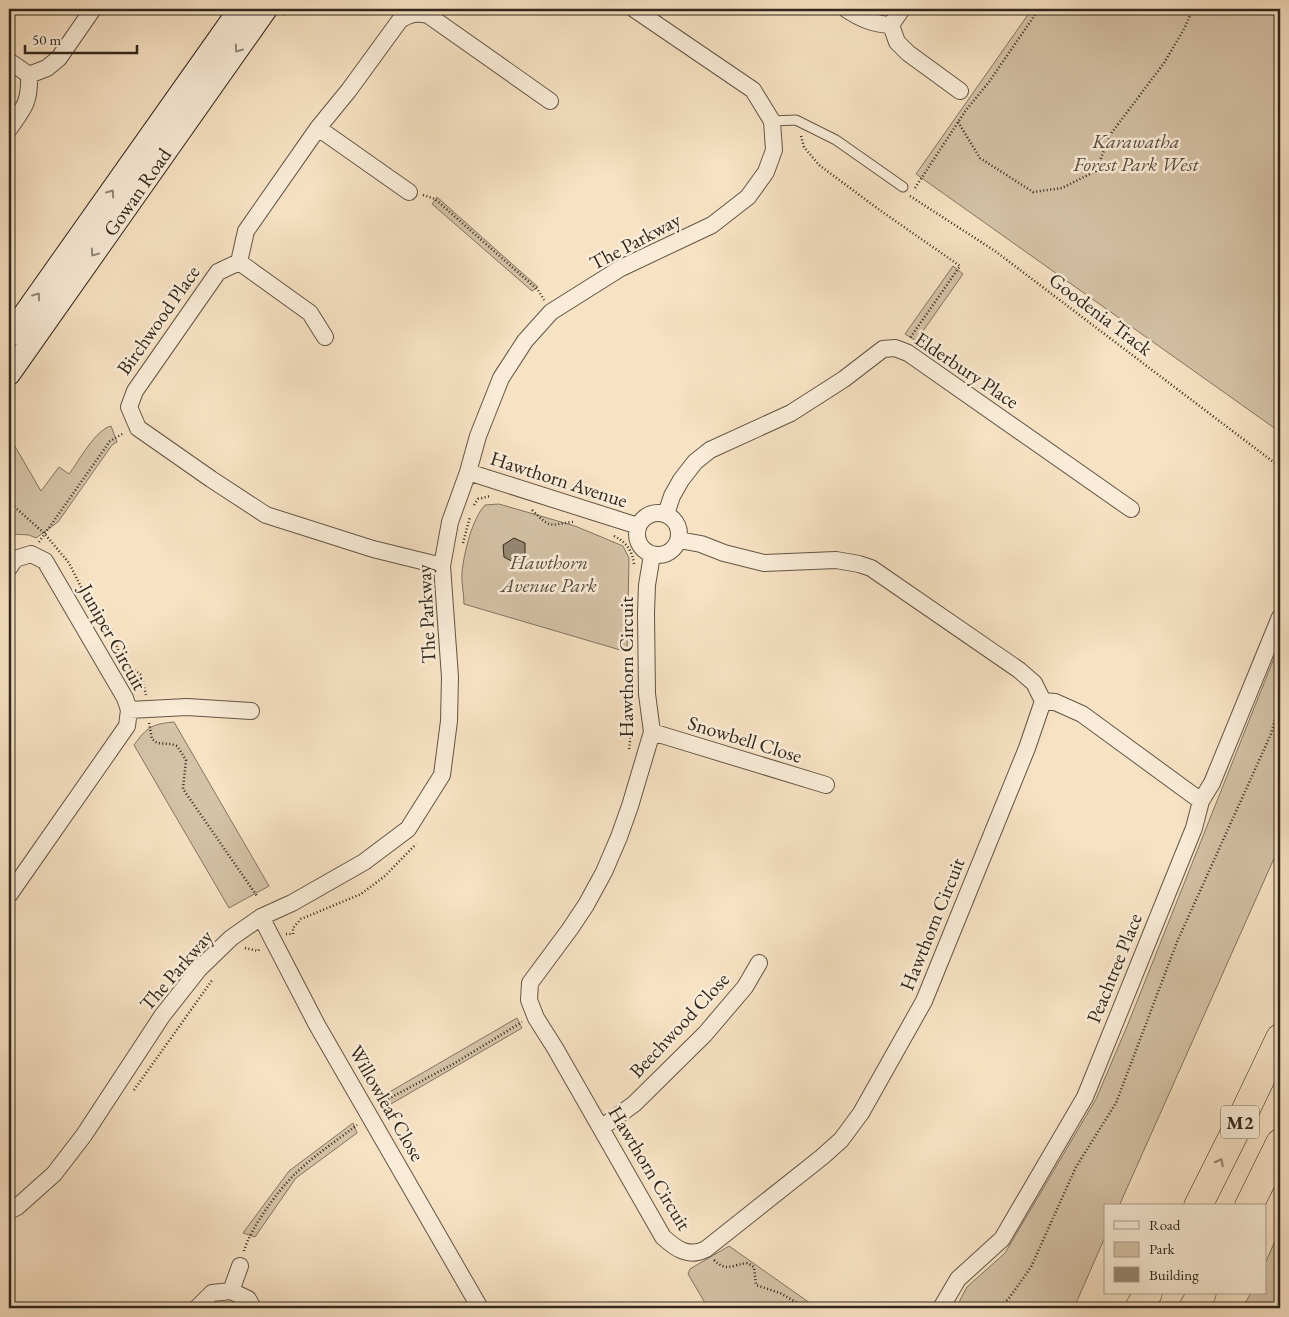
<svg xmlns="http://www.w3.org/2000/svg" width="1289" height="1317" font-family="'EB Garamond',serif">
<style>
.green{fill:#d5c2a7;stroke:#827462}
.building{fill:#978873;stroke:#30261c}
.lines{fill:none;stroke-linecap:round;stroke-linejoin:round}
.service-casing{stroke:#625546;stroke-width:11}
.minor-casing{stroke:#625546;stroke-width:18}
.secondary-casing{stroke:#30261c;stroke-width:24}
.motorway-casing{stroke:#30261c;stroke-width:29}
.path{stroke:#30261c;stroke-width:2.5;stroke-dasharray:1 2.5;stroke-linecap:butt}
.service{stroke:#faecd8;stroke-width:9}
.minor{stroke:#faecd8;stroke-width:16}
.secondary{stroke:#faecd8;stroke-width:22}
.motorway{stroke:#f7e2c3;stroke-width:28}
.oneway{stroke:#95897a}
.oneway2{stroke:#948470}
.labels{text-anchor:middle;dominant-baseline:central;stroke-width:5;stroke-linejoin:round;paint-order:stroke}
.shield{fill:#faecd8;stroke:#6d6154;stroke-width:1}
.shield-label{font-size:19px;font-weight:bold;fill:#30261c}
.park-label{font-size:20px;font-style:italic;fill:#594d3f;stroke:#faecd8}
.street-label{font-size:20px;fill:#30261c;stroke:#faecd8}
</style>
<rect width="100%" height="100%" fill="#f7e2c3"/>
<filter id="stains"><feTurbulence type="fractalNoise" baseFrequency=".004" numOctaves="4"/><feColorMatrix values="0 0 0 0 .2 0 0 0 0 .09 0 0 0 0 .02 0 0 0 .5 -.17"/></filter>
<radialGradient id="worn" r=".72"><stop offset=".6" stop-color="#630" stop-opacity="0"/><stop offset="1" stop-color="#630" stop-opacity=".3"/></radialGradient>
<path class="green" d="M 1032,9 L 1280,9 L 1280,432 L 916,174 Z
M 437,197 L 538,287 L 532,291 L 432,204 Z
M 953,266 L 963,274 L 916,341 L 905,334 Z
M 111,426 L 117,442 L 112,445 L 58,522 L 36,538 L 29,535 L 12,534 L 9,528 L 9,436 L 41,491 L 59,467 L 69,474 C 79,461 95,430 111,426 Z
M 499,504 L 575,526 L 623,546 L 629,558 L 627,652 L 464,604 C 464,593 461,582 462,572 C 464,553 472,519 485,505 Z
M 1280,643 L 1280,845 L 1119,1206 L 1105,1206 L 1105,1237 L 1077,1301 L 1070,1308 L 959,1308 L 960,1300 L 967,1287 L 1005,1253 L 1096,1099 L 1128,1024 Z
M 174,722 L 269,886 L 229,908 L 134,745 C 147,727 152,724 174,722 Z
M 517,1018 L 522,1028 L 391,1104 L 386,1094 Z
M 353,1123 L 357,1133 L 296,1178 L 255,1237 L 243,1233 L 289,1171 Z
M 1280,1229 L 1280,1308 L 1242,1308 L 1251,1293 L 1265,1293 L 1265,1264 Z
M 729,1246 L 817,1308 L 708,1308 L 688,1274 L 690,1269 Z"/>
<path class="building" d="M 514,538 L 525,543 L 525,556 L 515,563 L 504,557 L 503,545 Z"/>
<g class="lines">
<defs>
<path id="service" d="M 772,121 L 796,120 L 836,140 L 903,187"/>
<path id="minor" d="M 846,9 C 861,19 873,24 891,25 L 897,42 L 908,53 L 960,91
M 891,25 L 902,9
M 9,61 L 29,75
M 318,128 L 409,192
M 9,129 C 24,108 30,102 29,75 L 47,68 L 59,58 L 93,9
M 239,262 L 310,313 L 325,337
M 468,472 L 638,526
M637 534a21 21 0 1 1 42 0a21 21 0 1 1-42 0Z
M 666,514 L 672,496 L 681,480 L 695,462 L 710,450 L 791,413 L 844,379 L 883,349 L 895,348 L 908,353 L 1131,509
M 679,540 L 701,544 L 724,553 L 764,563 L 836,560 L 859,564 L 871,568 L 1019,670 L 1034,683 L 1043,701 L 1055,702 L 1082,714 L 1201,801
M 652,555 L 647,585 L 646,613 L 647,694 L 652,732 L 630,806 L 619,837 L 604,872 L 586,905 L 570,929 L 530,983 L 529,1000 L 536,1018 L 555,1048 L 663,1237 C 676,1249 689,1258 706,1249 L 822,1157 L 841,1140 L 861,1113 L 924,1001 L 1027,748 L 1043,701
M 442,566 L 373,549 L 266,515 L 211,479 L 138,428 L 129,407 L 135,391 L 218,272 L 239,262 L 246,231 L 318,128 L 349,90 L 400,20 C 409,14 417,12 428,15 L 550,101
M 9,568 L 15,559 L 31,554 L 45,561 L 125,698 L 129,710 L 127,726 L 9,895
M 129,710 L 187,707 L 251,711
M 652,732 L 826,785
M 261,917 L 317,1025 L 480,1308
M 601,1128 L 634,1104 L 705,1034 L 745,987 L 759,963
M 9,1211 L 17,1207 L 54,1174 L 84,1135 L 162,1016 L 199,969 L 231,938 L 261,917 L 292,903 L 364,862 L 408,829 L 442,775 L 449,721 L 450,677 L 442,566 L 450,522 L 468,472 L 478,436 L 501,378 L 525,341 L 551,312 L 621,268 L 712,225 L 748,197 L 766,172 L 774,150 L 772,121 L 753,90 L 634,9
M 231,1291 L 240,1266
M 197,1308 L 212,1293 L 231,1291 L 248,1299 L 253,1308
M 941,1308 L 958,1279 L 1002,1239 L 1085,1097 L 1194,828 L 1201,801 L 1212,783 L 1280,617"/>
<path id="secondary" d="M 9,336 L 240,9
M 9,374 L 266,9"/>
<path id="motorway" d="M 1198,1206 L 1239,1124 L 1280,1038
M 1249,1206 L 1280,1143
M 1139,1308 L 1148,1293
M 1193,1308 L 1202,1293"/>
</defs>
<use href="#service" class="service-casing"/>
<use href="#minor" class="minor-casing"/>
<use href="#secondary" class="secondary-casing"/>
<use href="#motorway" class="motorway-casing"/>
<path class="path" d="M 284,15 L 289,9
M 958,122 L 980,158 L 1033,192 L 1062,188 L 1096,171 L 1110,135 L 1164,63 L 1184,29 L 1193,9
M 801,136 L 804,147 L 819,165 L 881,211 L 960,266 L 910,338
M 915,188 L 966,110 L 989,82 L 1039,9
M 423,195 L 435,199 L 538,290 L 544,300
M 910,196 L 995,251 L 1280,467
M 9,399 L 14,392
M 9,502 L 44,533 L 69,563 L 81,587 L 111,629 L 122,661 L 141,675 L 146,695
M 474,505 L 478,499 L 490,496
M 532,510 C 552,529 547,525 573,522
M 614,536 C 626,542 632,550 634,564
M 39,542 L 110,441 L 124,433
M 463,543 L 470,517
M 149,723 L 152,739 L 157,743 L 171,744 L 177,746 L 186,760 L 183,789 L 257,896
M 629,749 L 633,717
M 286,934 L 293,934 L 293,928 L 301,919 L 361,894 L 385,876 L 416,844
M 245,948 L 258,951 L 260,948
M 134,1090 L 213,979
M 379,1104 L 455,1063 L 522,1022
M 244,1251 C 250,1229 277,1192 293,1176 C 312,1157 336,1141 357,1125
M 714,1260 C 727,1273 733,1264 748,1263 L 754,1267 L 756,1285 L 780,1293 L 806,1308
M 999,1308 L 1010,1297 L 1031,1267 L 1076,1167 L 1116,1103 L 1177,942 L 1271,734 L 1280,701"/>
<use href="#service" class="service"/>
<use href="#minor" class="minor"/>
<use href="#secondary" class="secondary"/>
<use href="#motorway" class="motorway"/>
</g>
<defs><path id="oneway-chevron" d="M-2-3.5L2.5 0L-2 3.5" fill="none" stroke-width="1.6" stroke-linecap="round" stroke-linejoin="round" transform="scale(1.25)"/></defs>
<g class="oneway">
<use href="#oneway-chevron" transform="translate(238 49) rotate(125)"/>
<use href="#oneway-chevron" transform="translate(111 193) rotate(-55)"/>
<use href="#oneway-chevron" transform="translate(94 253) rotate(125)"/>
<use href="#oneway-chevron" transform="translate(37 296) rotate(-55)"/>
</g>
<use class="oneway2" href="#oneway-chevron" transform="translate(1220 1162) rotate(-63)"/>
<g class="labels">
<rect class="shield" x="1221" y="1105.5" width="38" height="33" rx="4"/>
<g class="shield-label">
<text x="1240" y="1122">M2</text>
</g>
<g class="park-label">
<text x="1136" y="141">Karawatha<tspan x="1136" dy="23">Forest Park West</tspan></text>
<text x="549" y="562">Hawthorn<tspan x="549" dy="23">Avenue Park</tspan></text>
</g>
<g class="street-label">
<text transform="translate(137 192) rotate(-55)">Gowan Road</text>
<text transform="translate(635 241) rotate(-28)">The Parkway</text>
<text transform="translate(1101 314) rotate(37)">Goodenia Track</text>
<text transform="translate(158 320) rotate(-55)">Birchwood Place</text>
<text transform="translate(967 370) rotate(34)">Elderbury Place</text>
<text transform="translate(559 479) rotate(18)">Hawthorn Avenue</text>
<text transform="translate(426 614) rotate(-93)">The Parkway</text>
<text transform="translate(113 637) rotate(61)">Juniper Circuit</text>
<text transform="translate(626 667) rotate(-90)">Hawthorn Circuit</text>
<text transform="translate(745 739) rotate(17)">Snowbell Close</text>
<text transform="translate(932 924) rotate(-68)">Hawthorn Circuit</text>
<text transform="translate(1114 968) rotate(-68)">Peachtree Place</text>
<text transform="translate(176 970) rotate(-49)">The Parkway</text>
<text transform="translate(679 1025) rotate(-47)">Beechwood Close</text>
<text transform="translate(387 1103) rotate(60)">Willowleaf Close</text>
<text transform="translate(650 1168) rotate(59)">Hawthorn Circuit</text>
</g>
</g>
<rect width="1289" height="1317" fill="none" stroke="#f7e2c3" stroke-width="30"/>
<rect x="10" y="10" width="1269" height="1297" fill="none" stroke="#30261c" stroke-width="2.5"/>
<rect x="15" y="15" width="1259" height="1287" fill="none" stroke="#30261c"/>
<rect x="1104" y="1204" width="162" height="90" fill="#faecd8" stroke="#a99d8d"/>
<rect x="1114" y="1221" width="25" height="8" fill="#faecd8" stroke="#a99d8d"/>
<text x="1149" y="1230" font-size="15" fill="#30261c">Road</text>
<rect x="1114" y="1242" width="25" height="15" fill="#d5c2a7" stroke="#a99d8d"/>
<text x="1149" y="1254" font-size="15" fill="#30261c">Park</text>
<rect x="1114" y="1267" width="25" height="15" fill="#978873" stroke="#a99d8d"/>
<text x="1149" y="1280" font-size="15" fill="#30261c">Building</text>
<path d="M25 45v8h112v-8" fill="none" stroke="#30261c" stroke-width="2.5"/>
<text x="32" y="45" font-size="15" fill="#30261c" stroke="#faecd8" stroke-width="4" paint-order="stroke">50 m</text>
<rect width="100%" height="100%" filter="url(#stains)"/>
<rect width="100%" height="100%" fill="url(#worn)"/>
</svg>
